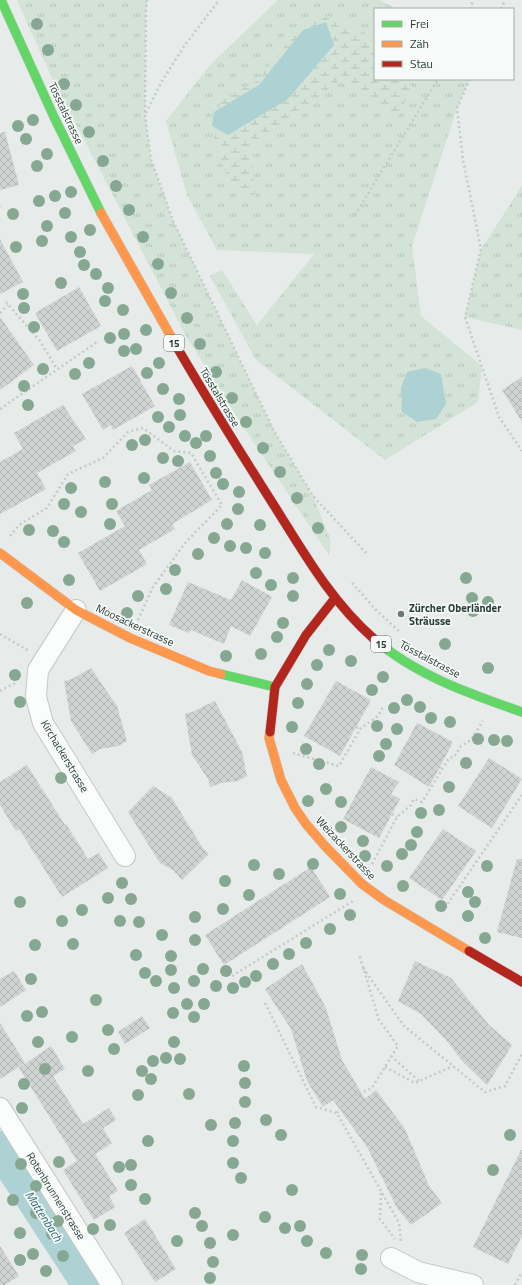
<svg xmlns="http://www.w3.org/2000/svg" width="522" height="1285" font-family="'Titillium Web',sans-serif">
<style>
.grass{fill:url(#grass-tufts)}
.wetland{fill:url(#wetland-marsh)}
.water{fill:#aed1d4}
.lines{fill:none;stroke-linecap:round;stroke-linejoin:round}
.river{stroke:#aed1d4;stroke-width:34}
.building{fill:url(#building-cross-hatch)}
.street-casing{stroke:#c4c9c7;stroke-width:22}
.fast-casing{stroke:#c5cac8;stroke-width:10}
.slow-casing{stroke:#c5cac8;stroke-width:10}
.jam-casing{stroke:#c5cac8;stroke-width:10}
.path{stroke:#c3cbc7;stroke-width:2.5;stroke-dasharray:2 3;stroke-linecap:butt}
.street{stroke:#fbfcfc;stroke-width:20}
.fast{stroke:#63d668;stroke-width:9}
.slow{stroke:#ff974d;stroke-width:9}
.jam{stroke:#b3261e;stroke-width:9}
.tree{fill:#86a892}
.poi-dot{fill:#6a7a75;stroke:#f7faf8;stroke-width:1.5}
.labels{text-anchor:middle;dominant-baseline:central;stroke-width:3.5;stroke-linejoin:round;paint-order:stroke}
.shield{fill:#f7faf8;stroke:#657670;stroke-width:1}
.shield-label{font-size:10px;font-weight:bold;fill:#273d36}
.street-label{font-size:11px;fill:#273d36;stroke:#f7faf8}
.poi-label{font-size:11px;font-weight:bold;fill:#273d36;stroke:#f7faf8;text-anchor:start}
.water-label{font-size:12px;font-style:italic;fill:#286a73;stroke:#f7faf8}
</style>
<defs>
<pattern id="grass-tufts" width="24" height="20" patternUnits="userSpaceOnUse"><rect width="24" height="20" fill="#d3e3d7"/><path d="M3 7l-1-3M5 7V3M7 7l1-3M15 17l-1-3M17 17v-4M19 17l1-3" fill="none" stroke="#b5c4b9"/></pattern>
<pattern id="wetland-marsh" width="20" height="14" patternUnits="userSpaceOnUse"><rect width="20" height="14" fill="#d3e3d7"/><path d="M1 5h8M5 5V1M11 12h8M15 12V8" fill="none" stroke="#b5c4b9"/></pattern>
<pattern id="building-cross-hatch" width="8" height="8" patternUnits="userSpaceOnUse"><rect width="8" height="8" fill="#cfd3d1"/><path d="M0 0l8 8M0 8l8-8" fill="none" stroke="#b2b6b4"/></pattern>
</defs>
<rect width="100%" height="100%" fill="#e7ecea"/>
<path class="grass" d="M 17,0 L 147,0 L 146,9 L 145,115 L 151,159 L 173,221 L 275,433 L 313,496 L 331,541 L 329,555 L 246,431 L 186,336 L 51,76 Z
M 278,0 L 380,0 L 396,9 L 375,9 L 375,79 L 470,79 L 457,108 L 412,246 L 421,316 L 482,366 L 478,402 L 385,460 L 256,360 L 210,276 L 222,270 L 257,325 L 314,254 L 217,250 L 187,195 L 166,121 L 210,65 Z
M 522,186 L 522,330 L 465,317 L 481,249 Z"/>
<path class="wetland" d="M 329,16 L 367,34 L 375,44 L 375,79 L 405,79 L 412,87 L 397,118 L 342,78 L 305,108 L 250,146 L 256,202 L 232,189 L 214,141 L 221,100 L 257,81 L 300,27 Z"/>
<path class="water" d="M 326,22 L 334,45 L 288,99 L 228,135 L 212,126 L 214,112 L 259,85 L 303,30 Z
M 425,368 L 441,374 L 446,404 L 436,419 L 417,422 L 402,412 L 401,387 L 407,372 Z"/>
<g class="lines">
<path class="river" d="M 0,1148 L 89,1285"/>
</g>
<path class="building" d="M 5,132 L 19,185 L 0,190 L 0,133 Z
M 0,239 L 23,282 L 0,294 Z
M 79,287 L 101,326 L 57,351 L 35,313 Z
M 0,317 L 34,365 L 0,390 Z
M 132,366 L 155,406 L 113,430 L 111,425 L 103,430 L 82,394 Z
M 522,377 L 522,422 L 502,390 Z
M 63,405 L 86,439 L 73,446 L 76,451 L 37,473 L 46,489 L 0,514 L 0,462 L 23,449 L 14,433 Z
M 190,462 L 212,500 L 172,524 L 175,529 L 139,550 L 147,564 L 100,591 L 78,553 L 125,526 L 116,511 L 152,490 L 149,485 Z
M 242,580 L 272,597 L 250,636 L 231,626 L 224,644 L 191,630 L 189,633 L 169,625 L 188,582 L 231,600 Z
M 91,668 L 117,706 L 127,741 L 118,746 L 100,749 L 92,754 L 71,721 L 64,681 L 72,679 Z
M 336,681 L 371,700 L 340,756 L 304,736 Z
M 215,701 L 242,752 L 247,776 L 238,781 L 221,783 L 210,787 L 208,779 L 192,755 L 185,714 L 192,712 Z
M 417,723 L 453,742 L 429,787 L 394,765 Z
M 489,758 L 522,779 L 492,828 L 458,806 Z
M 27,765 L 65,825 L 66,824 L 88,859 L 99,853 L 108,868 L 62,897 L 19,829 L 16,831 L 0,805 L 0,782 Z
M 371,767 L 399,782 L 391,794 L 400,799 L 379,838 L 343,819 Z
M 153,786 L 172,798 L 202,847 L 209,854 L 182,880 L 173,870 L 160,863 L 128,812 Z
M 443,829 L 476,851 L 442,900 L 409,878 Z
M 517,859 L 522,859 L 522,938 L 497,932 Z
M 311,867 L 330,897 L 224,965 L 205,935 Z
M 415,961 L 451,978 L 489,1025 L 512,1045 L 487,1085 L 463,1062 L 447,1041 L 421,1014 L 398,1001 Z
M 302,964 L 326,1008 L 342,1060 L 365,1099 L 376,1090 L 405,1129 L 429,1186 L 442,1203 L 411,1225 L 397,1208 L 367,1147 L 333,1100 L 323,1107 L 307,1081 L 291,1029 L 265,989 Z
M 14,971 L 26,990 L 0,1007 L 0,979 Z
M 142,1016 L 150,1028 L 125,1044 L 118,1032 Z
M 0,1023 L 25,1063 L 0,1079 Z
M 51,1046 L 65,1069 L 53,1076 L 83,1124 L 109,1108 L 116,1120 L 103,1128 L 112,1143 L 95,1154 L 118,1191 L 109,1196 L 115,1207 L 94,1220 L 63,1170 L 77,1161 L 19,1068 Z
M 522,1148 L 522,1236 L 508,1264 L 473,1247 Z
M 145,1219 L 176,1269 L 155,1282 L 124,1233 Z
M 0,1246 L 19,1276 L 5,1285 L 0,1285 Z"/>
<g class="lines">
<defs>
<path id="street" d="M 76,610 L 38,670 L 36,697 L 43,723 L 125,856
M 0,1108 L 112,1285
M 391,1258 L 418,1272 L 473,1285"/>
<path id="fast" d="M 1,0 L 54,117 L 101,213
M 373,638 C 415,675 470,694 522,712
M 221,674 L 275,687"/>
<path id="slow" d="M 101,213 L 178,349
M 0,553 L 76,610 L 130,638 L 209,671 L 221,674
M 270,732 L 269,738 L 281,780 L 295,808 L 306,824 L 324,845 L 362,884 L 384,900 L 469,951"/>
<path id="jam" d="M 178,349 C 209,402 242,455 275,507 C 304,553 331,601 373,638
M 270,732 L 275,687 L 306,635 L 335,598
M 469,951 L 522,982"/>
</defs>
<use href="#street" class="street-casing"/>
<use href="#fast" class="fast-casing"/>
<use href="#slow" class="slow-casing"/>
<use href="#jam" class="jam-casing"/>
<path class="path" d="M 147,0 L 146,9 L 145,115 L 151,159 L 173,221 L 275,433 L 313,496 L 368,555
M 470,9 L 473,0
M 501,9 L 505,0
M 470,79 L 457,108 L 463,160 L 481,249 L 465,317 L 499,417 L 522,451
M 146,113 L 162,81 L 185,45 L 219,0
M 0,206 L 0,207
M 355,215 L 438,79
M 6,302 L 40,341 L 57,369
M 0,313 L 8,305
M 0,409 L 97,342
M 10,536 L 19,525 L 47,508 L 68,474 L 103,458 L 128,432 L 143,428 L 174,451 L 191,453 L 222,505 L 185,543 L 153,587 L 138,620
M 352,583 L 377,611 L 399,631
M 0,634 L 29,651
M 0,691 L 17,682
M 356,727 L 360,729
M 293,753 L 339,766 L 360,729 L 378,716 L 383,707
M 439,767 L 443,769
M 392,814 L 397,817
M 372,864 L 397,817 L 411,805 L 414,799 L 422,802 L 449,758 L 454,757 L 461,746 L 471,740 L 483,721
M 442,912 L 522,795
M 363,968 L 404,1026 L 485,1092 L 505,1086 L 522,1054
M 232,976 L 353,901
M 265,1003 L 316,1107 L 337,1113 L 399,1223 L 401,1242
M 391,1056 L 419,1081
M 385,1067 L 415,1083 L 453,1066
M 337,1113 L 350,1098 L 372,1088 L 398,1046 L 379,1020 L 359,954
M 381,1193 L 380,1219 L 395,1239
M 515,1285 L 522,1272"/>
<use href="#street" class="street"/>
<use href="#fast" class="fast"/>
<use href="#slow" class="slow"/>
<use href="#jam" class="jam"/>
</g>
<g class="tree">
<circle cx="37" cy="24" r="6"/>
<circle cx="48" cy="50" r="6"/>
<circle cx="64" cy="84" r="6"/>
<circle cx="76" cy="105" r="6"/>
<circle cx="33" cy="120" r="6"/>
<circle cx="18" cy="126" r="6"/>
<circle cx="89" cy="132" r="6"/>
<circle cx="26" cy="139" r="6"/>
<circle cx="47" cy="154" r="6"/>
<circle cx="103" cy="161" r="6"/>
<circle cx="37" cy="166" r="6"/>
<circle cx="116" cy="186" r="6"/>
<circle cx="71" cy="192" r="6"/>
<circle cx="55" cy="196" r="6"/>
<circle cx="39" cy="201" r="6"/>
<circle cx="129" cy="210" r="6"/>
<circle cx="65" cy="213" r="6"/>
<circle cx="13" cy="214" r="6"/>
<circle cx="47" cy="226" r="6"/>
<circle cx="90" cy="230" r="6"/>
<circle cx="71" cy="237" r="6"/>
<circle cx="143" cy="237" r="6"/>
<circle cx="42" cy="241" r="6"/>
<circle cx="16" cy="247" r="6"/>
<circle cx="80" cy="252" r="6"/>
<circle cx="158" cy="264" r="6"/>
<circle cx="84" cy="265" r="6"/>
<circle cx="96" cy="274" r="6"/>
<circle cx="61" cy="283" r="6"/>
<circle cx="108" cy="288" r="6"/>
<circle cx="171" cy="293" r="6"/>
<circle cx="23" cy="294" r="6"/>
<circle cx="105" cy="301" r="6"/>
<circle cx="24" cy="308" r="6"/>
<circle cx="123" cy="310" r="6"/>
<circle cx="187" cy="318" r="6"/>
<circle cx="34" cy="327" r="6"/>
<circle cx="146" cy="330" r="6"/>
<circle cx="124" cy="334" r="6"/>
<circle cx="110" cy="338" r="6"/>
<circle cx="200" cy="344" r="6"/>
<circle cx="136" cy="349" r="6"/>
<circle cx="124" cy="351" r="6"/>
<circle cx="89" cy="363" r="6"/>
<circle cx="159" cy="363" r="6"/>
<circle cx="43" cy="369" r="6"/>
<circle cx="216" cy="372" r="6"/>
<circle cx="147" cy="373" r="6"/>
<circle cx="75" cy="374" r="6"/>
<circle cx="24" cy="386" r="6"/>
<circle cx="163" cy="389" r="6"/>
<circle cx="232" cy="398" r="6"/>
<circle cx="179" cy="399" r="6"/>
<circle cx="28" cy="405" r="6"/>
<circle cx="180" cy="415" r="6"/>
<circle cx="158" cy="417" r="6"/>
<circle cx="246" cy="422" r="6"/>
<circle cx="169" cy="427" r="6"/>
<circle cx="185" cy="436" r="6"/>
<circle cx="206" cy="436" r="6"/>
<circle cx="145" cy="440" r="6"/>
<circle cx="196" cy="443" r="6"/>
<circle cx="132" cy="445" r="6"/>
<circle cx="263" cy="448" r="6"/>
<circle cx="210" cy="456" r="6"/>
<circle cx="163" cy="458" r="6"/>
<circle cx="178" cy="461" r="6"/>
<circle cx="280" cy="472" r="6"/>
<circle cx="216" cy="473" r="6"/>
<circle cx="144" cy="478" r="6"/>
<circle cx="105" cy="482" r="6"/>
<circle cx="223" cy="484" r="6"/>
<circle cx="71" cy="488" r="6"/>
<circle cx="239" cy="492" r="6"/>
<circle cx="297" cy="498" r="6"/>
<circle cx="64" cy="504" r="6"/>
<circle cx="112" cy="504" r="6"/>
<circle cx="238" cy="509" r="6"/>
<circle cx="81" cy="512" r="6"/>
<circle cx="110" cy="524" r="6"/>
<circle cx="227" cy="524" r="6"/>
<circle cx="260" cy="525" r="6"/>
<circle cx="318" cy="528" r="6"/>
<circle cx="29" cy="530" r="6"/>
<circle cx="53" cy="531" r="6"/>
<circle cx="214" cy="538" r="6"/>
<circle cx="64" cy="542" r="6"/>
<circle cx="230" cy="546" r="6"/>
<circle cx="246" cy="548" r="6"/>
<circle cx="265" cy="553" r="6"/>
<circle cx="198" cy="554" r="6"/>
<circle cx="175" cy="570" r="6"/>
<circle cx="256" cy="573" r="6"/>
<circle cx="293" cy="578" r="6"/>
<circle cx="466" cy="578" r="6"/>
<circle cx="69" cy="580" r="6"/>
<circle cx="271" cy="585" r="6"/>
<circle cx="166" cy="589" r="6"/>
<circle cx="138" cy="596" r="6"/>
<circle cx="293" cy="596" r="6"/>
<circle cx="472" cy="598" r="6"/>
<circle cx="488" cy="602" r="6"/>
<circle cx="27" cy="603" r="6"/>
<circle cx="473" cy="611" r="6"/>
<circle cx="127" cy="613" r="6"/>
<circle cx="283" cy="623" r="6"/>
<circle cx="277" cy="637" r="6"/>
<circle cx="445" cy="644" r="6"/>
<circle cx="329" cy="650" r="6"/>
<circle cx="261" cy="654" r="6"/>
<circle cx="226" cy="656" r="6"/>
<circle cx="351" cy="661" r="6"/>
<circle cx="317" cy="665" r="6"/>
<circle cx="488" cy="668" r="6"/>
<circle cx="15" cy="675" r="6"/>
<circle cx="383" cy="677" r="6"/>
<circle cx="307" cy="684" r="6"/>
<circle cx="372" cy="690" r="6"/>
<circle cx="407" cy="700" r="6"/>
<circle cx="20" cy="702" r="6"/>
<circle cx="298" cy="703" r="6"/>
<circle cx="420" cy="707" r="6"/>
<circle cx="394" cy="708" r="6"/>
<circle cx="431" cy="718" r="6"/>
<circle cx="450" cy="722" r="6"/>
<circle cx="377" cy="726" r="6"/>
<circle cx="292" cy="727" r="6"/>
<circle cx="397" cy="729" r="6"/>
<circle cx="478" cy="739" r="6"/>
<circle cx="494" cy="740" r="6"/>
<circle cx="507" cy="741" r="6"/>
<circle cx="386" cy="744" r="6"/>
<circle cx="306" cy="749" r="6"/>
<circle cx="379" cy="756" r="6"/>
<circle cx="466" cy="763" r="6"/>
<circle cx="319" cy="764" r="6"/>
<circle cx="61" cy="778" r="6"/>
<circle cx="449" cy="787" r="6"/>
<circle cx="326" cy="789" r="6"/>
<circle cx="308" cy="801" r="6"/>
<circle cx="341" cy="802" r="6"/>
<circle cx="439" cy="810" r="6"/>
<circle cx="421" cy="813" r="6"/>
<circle cx="341" cy="827" r="6"/>
<circle cx="417" cy="832" r="6"/>
<circle cx="363" cy="841" r="6"/>
<circle cx="411" cy="845" r="6"/>
<circle cx="402" cy="854" r="6"/>
<circle cx="365" cy="856" r="6"/>
<circle cx="313" cy="864" r="6"/>
<circle cx="254" cy="865" r="6"/>
<circle cx="387" cy="866" r="6"/>
<circle cx="487" cy="866" r="6"/>
<circle cx="279" cy="874" r="6"/>
<circle cx="225" cy="881" r="6"/>
<circle cx="122" cy="883" r="6"/>
<circle cx="403" cy="886" r="6"/>
<circle cx="468" cy="892" r="6"/>
<circle cx="340" cy="894" r="6"/>
<circle cx="249" cy="895" r="6"/>
<circle cx="108" cy="898" r="6"/>
<circle cx="131" cy="899" r="6"/>
<circle cx="20" cy="902" r="6"/>
<circle cx="475" cy="902" r="6"/>
<circle cx="441" cy="906" r="6"/>
<circle cx="223" cy="909" r="6"/>
<circle cx="82" cy="910" r="6"/>
<circle cx="350" cy="915" r="6"/>
<circle cx="468" cy="916" r="6"/>
<circle cx="195" cy="917" r="6"/>
<circle cx="62" cy="921" r="6"/>
<circle cx="120" cy="921" r="6"/>
<circle cx="139" cy="922" r="6"/>
<circle cx="330" cy="929" r="6"/>
<circle cx="162" cy="935" r="6"/>
<circle cx="485" cy="938" r="6"/>
<circle cx="195" cy="940" r="6"/>
<circle cx="306" cy="943" r="6"/>
<circle cx="73" cy="944" r="6"/>
<circle cx="35" cy="945" r="6"/>
<circle cx="289" cy="954" r="6"/>
<circle cx="136" cy="955" r="6"/>
<circle cx="171" cy="956" r="6"/>
<circle cx="273" cy="964" r="6"/>
<circle cx="203" cy="969" r="6"/>
<circle cx="171" cy="970" r="6"/>
<circle cx="226" cy="971" r="6"/>
<circle cx="145" cy="973" r="6"/>
<circle cx="256" cy="976" r="6"/>
<circle cx="31" cy="979" r="6"/>
<circle cx="156" cy="981" r="6"/>
<circle cx="194" cy="981" r="6"/>
<circle cx="245" cy="982" r="6"/>
<circle cx="216" cy="986" r="6"/>
<circle cx="174" cy="988" r="6"/>
<circle cx="233" cy="988" r="6"/>
<circle cx="96" cy="1000" r="6"/>
<circle cx="187" cy="1004" r="6"/>
<circle cx="204" cy="1004" r="6"/>
<circle cx="42" cy="1012" r="6"/>
<circle cx="173" cy="1013" r="6"/>
<circle cx="27" cy="1016" r="6"/>
<circle cx="194" cy="1017" r="6"/>
<circle cx="108" cy="1030" r="6"/>
<circle cx="72" cy="1037" r="6"/>
<circle cx="38" cy="1042" r="6"/>
<circle cx="174" cy="1042" r="6"/>
<circle cx="114" cy="1049" r="6"/>
<circle cx="166" cy="1058" r="6"/>
<circle cx="180" cy="1059" r="6"/>
<circle cx="153" cy="1061" r="6"/>
<circle cx="244" cy="1066" r="6"/>
<circle cx="45" cy="1069" r="6"/>
<circle cx="88" cy="1071" r="6"/>
<circle cx="142" cy="1071" r="6"/>
<circle cx="151" cy="1079" r="6"/>
<circle cx="245" cy="1083" r="6"/>
<circle cx="24" cy="1084" r="6"/>
<circle cx="189" cy="1094" r="6"/>
<circle cx="138" cy="1095" r="6"/>
<circle cx="245" cy="1102" r="6"/>
<circle cx="22" cy="1108" r="6"/>
<circle cx="266" cy="1120" r="6"/>
<circle cx="235" cy="1123" r="6"/>
<circle cx="211" cy="1125" r="6"/>
<circle cx="281" cy="1135" r="6"/>
<circle cx="510" cy="1135" r="6"/>
<circle cx="148" cy="1141" r="6"/>
<circle cx="233" cy="1141" r="6"/>
<circle cx="59" cy="1162" r="6"/>
<circle cx="233" cy="1163" r="6"/>
<circle cx="21" cy="1164" r="6"/>
<circle cx="131" cy="1165" r="6"/>
<circle cx="119" cy="1167" r="6"/>
<circle cx="493" cy="1170" r="6"/>
<circle cx="241" cy="1178" r="6"/>
<circle cx="131" cy="1185" r="6"/>
<circle cx="36" cy="1186" r="6"/>
<circle cx="292" cy="1190" r="6"/>
<circle cx="145" cy="1199" r="6"/>
<circle cx="13" cy="1200" r="6"/>
<circle cx="36" cy="1213" r="6"/>
<circle cx="195" cy="1213" r="6"/>
<circle cx="265" cy="1217" r="6"/>
<circle cx="58" cy="1221" r="6"/>
<circle cx="110" cy="1225" r="6"/>
<circle cx="202" cy="1226" r="6"/>
<circle cx="300" cy="1226" r="6"/>
<circle cx="285" cy="1228" r="6"/>
<circle cx="93" cy="1229" r="6"/>
<circle cx="20" cy="1233" r="6"/>
<circle cx="52" cy="1234" r="6"/>
<circle cx="233" cy="1235" r="6"/>
<circle cx="177" cy="1241" r="6"/>
<circle cx="307" cy="1241" r="6"/>
<circle cx="210" cy="1243" r="6"/>
<circle cx="326" cy="1253" r="6"/>
<circle cx="33" cy="1254" r="6"/>
<circle cx="362" cy="1255" r="6"/>
<circle cx="63" cy="1256" r="6"/>
<circle cx="20" cy="1260" r="6"/>
<circle cx="213" cy="1262" r="6"/>
<circle cx="361" cy="1269" r="6"/>
<circle cx="46" cy="1271" r="6"/>
<circle cx="210" cy="1278" r="6"/>
</g>
<circle class="poi-dot" cx="401" cy="614" r="4"/>
<g class="labels">
<g class="shield">
<rect x="164" y="335" width="20" height="16" rx="3"/>
<rect x="371" y="636" width="20" height="16" rx="3"/>
</g>
<g class="shield-label">
<text x="174" y="343">15</text>
<text x="381" y="644">15</text>
</g>
<g class="street-label">
<text transform="translate(66 113) rotate(65)">Tösstalstrasse</text>
<text transform="translate(220 397) rotate(59)">Tösstalstrasse</text>
<text transform="translate(135 625) rotate(25)">Moosackerstrasse</text>
<text transform="translate(430 659) rotate(28)">Tösstalstrasse</text>
<text transform="translate(65 756) rotate(59)">Kirchackerstrasse</text>
<text transform="translate(346 848) rotate(47)">Weizackerstrasse</text>
<text transform="translate(56 1196) rotate(58)">Rotenbrunnenstrasse</text>
</g>
<g class="poi-label">
<text x="409" y="608">Zürcher Oberländer<tspan x="409" dy="13">Sträusse</tspan></text>
</g>
<g class="water-label">
<text transform="translate(44 1216) rotate(57)">Mattenbach</text>
</g>
</g>
<rect x="374" y="8" width="140" height="72" fill="#f7faf8" stroke="#a4aeaa"/>
<rect x="382" y="21" width="20" height="6" fill="#63d668" stroke="#a4aeaa"/>
<text x="410" y="28" font-size="12" fill="#273d36">Frei</text>
<rect x="382" y="41" width="20" height="6" fill="#ff974d" stroke="#a4aeaa"/>
<text x="410" y="48" font-size="12" fill="#273d36">Zäh</text>
<rect x="382" y="61" width="20" height="6" fill="#b3261e" stroke="#a4aeaa"/>
<text x="410" y="68" font-size="12" fill="#273d36">Stau</text>
</svg>
